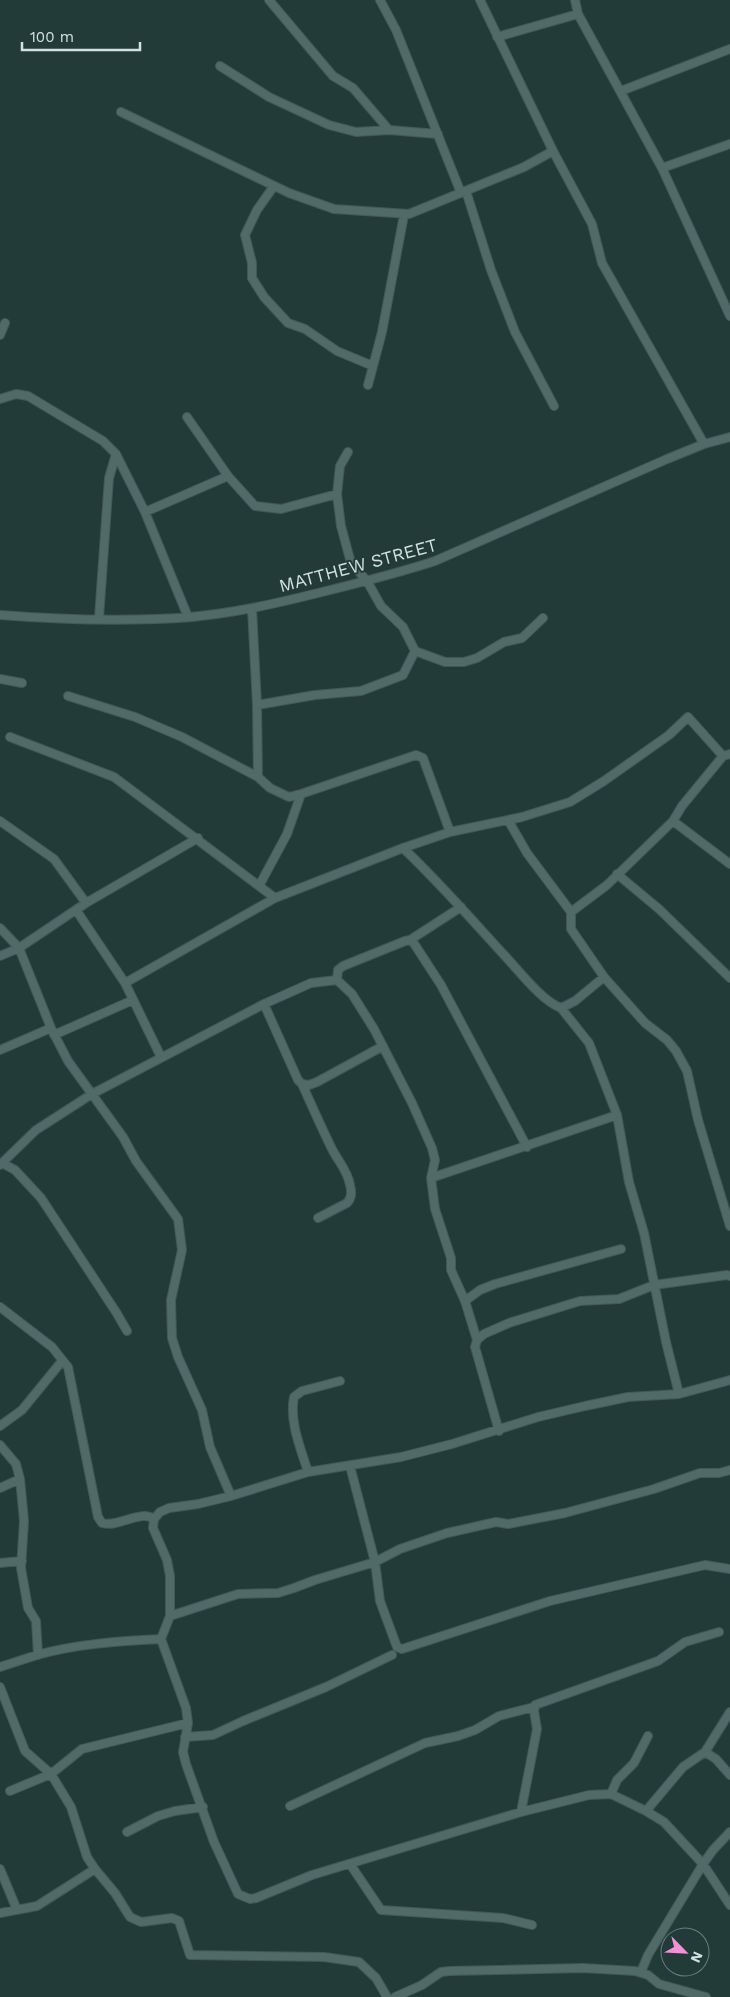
<svg xmlns="http://www.w3.org/2000/svg" width="730" height="1997" font-family="'Work Sans',sans-serif">
<style>
.lines{fill:none;stroke-linecap:round;stroke-linejoin:round}
.street-casing{stroke:#415856;stroke-width:10}
.street{stroke:#506a68;stroke-width:8}
.labels{text-anchor:middle;dominant-baseline:central;stroke-width:4;stroke-linejoin:round;paint-order:stroke}
.street-label{font-size:18px;fill:#d3e2e0;stroke:#223b39}
</style>
<rect width="100%" height="100%" fill="#223b39"/>
<g class="lines">
<defs>
<path id="street" d="M 269,0 L 333,76 L 353,88 L 389,130
M 380,0 L 396,30 L 461,193
M 480,0 L 553,151 L 592,224 L 602,263 L 704,444
M 575,0 L 578,14 L 662,168 L 730,316
M 497,37 L 578,14
M 220,66 L 269,97 L 329,125 L 356,132 L 389,130 L 438,134
M 621,91 L 730,49
M 121,112 L 289,193 L 334,209 L 409,214 L 524,167 L 553,151
M 662,168 L 730,144
M 274,186 L 257,210 L 245,235 L 252,263 L 252,278 L 264,297 L 288,323 L 305,329 L 337,351 L 373,366
M 466,191 L 491,270 L 515,332 L 554,406
M 0,335 L 5,323
M 368,385 L 382,332 L 404,215
M 0,399 L 16,394 L 28,396 L 103,441 L 116,454 L 145,512 L 188,617
M 187,417 L 228,476 L 255,506 L 281,509 L 337,494
M 348,452 L 340,466 L 337,494 L 341,526 L 351,563 L 367,581 L 381,606 L 403,627 L 415,651 L 445,662 L 464,662 L 477,658 L 504,642 L 522,638 L 543,618
M 145,512 L 228,476
M 252,609 L 257,705 L 258,777 L 270,788 L 289,797 L 301,794 L 416,755 L 423,758 L 450,832
M 0,615 C 51,619 105,621 156,619 C 210,618 262,607 314,594 C 355,584 395,574 435,561 L 667,459 L 704,444 L 730,437
M 99,618 L 109,478 L 116,454
M 0,679 L 22,683
M 68,696 L 135,717 L 182,737 L 258,777
M 257,705 L 315,695 L 361,691 L 403,675 L 415,651
M 10,737 L 114,777 L 275,898 L 403,848 L 450,832 L 522,817 L 570,802 L 604,781 L 669,735 L 688,717 L 723,756
M 508,820 L 527,853 L 571,912 L 571,929 L 604,977 L 645,1023 L 667,1040 L 676,1051 L 687,1071 L 698,1120 L 730,1226
M 0,821 L 54,859 L 86,903
M 673,821 L 730,864
M 403,848 C 439,882 472,920 505,956 C 520,972 542,1001 561,1008 L 575,1001 L 604,977
M 617,874 L 659,909 L 730,978
M 259,886 L 287,834 L 301,794
M 76,910 L 125,983 L 161,1057
M 571,912 L 607,885 L 673,821 L 682,806 L 723,756 L 730,754
M 0,928 L 19,948 L 51,1028 L 68,1061 L 123,1137 L 136,1161 L 178,1219 L 182,1250 L 171,1300 L 172,1338 L 178,1357 L 202,1410 L 210,1447 L 231,1496
M 410,940 L 461,907
M 0,956 L 19,948 L 86,903 L 198,838
M 337,980 L 338,970 L 343,966 L 405,941 L 410,940 L 413,942 L 441,985 L 527,1147
M 125,983 L 275,898
M 264,1004 L 298,1080 L 302,1084 L 309,1085 L 317,1082 L 383,1046
M 561,1008 L 589,1043 L 617,1115 L 629,1182 L 644,1233 L 666,1342 L 679,1394
M 54,1035 L 133,1000
M 0,1050 L 51,1028
M 302,1084 C 312,1106 322,1129 333,1151 C 339,1162 348,1172 350,1185 C 352,1192 352,1198 347,1203 L 318,1218
M 2,1163 L 15,1170 L 41,1198 L 116,1312 L 127,1331
M 0,1165 L 36,1130 L 92,1094 L 264,1004 L 311,983 L 337,980 L 352,994 L 374,1029 L 412,1103 L 432,1148 L 435,1160 L 431,1178 L 435,1209 L 451,1258 L 451,1270 L 465,1301 L 477,1340
M 431,1178 L 617,1115
M 465,1301 L 480,1290 L 495,1284 L 621,1249
M 0,1307 L 52,1347 L 68,1367 L 98,1517 L 102,1523 C 119,1528 140,1509 154,1519
M 730,1380 L 679,1394 L 628,1397 L 585,1406 L 538,1417 L 452,1444 L 401,1457 L 308,1472 L 231,1496 L 198,1504 L 169,1508 L 160,1512 L 154,1519 L 153,1528 L 167,1560 L 170,1576 L 170,1616 L 161,1639 L 186,1708 L 188,1723 L 183,1752 L 186,1764 L 214,1842 L 238,1894 L 250,1899 L 256,1898 L 312,1875 L 521,1812 L 589,1795 L 611,1794 L 646,1811 L 664,1822 L 703,1864 L 730,1905
M 0,1426 L 22,1410 L 62,1361
M 499,1431 L 475,1347 L 477,1340 L 484,1334 L 509,1323 L 580,1301 L 619,1299 L 654,1285 L 727,1275 L 730,1276
M 0,1445 L 16,1464 L 20,1479 L 24,1521 L 21,1568 L 28,1608 L 36,1621 L 38,1655
M 350,1466 L 375,1562 L 380,1601 L 397,1647 L 402,1649 L 550,1601 L 705,1565 L 730,1569
M 308,1472 C 301,1449 289,1422 294,1397 L 302,1391 L 340,1381
M 0,1488 L 20,1479
M 0,1563 L 22,1561
M 170,1616 L 238,1594 L 278,1593 L 294,1588 L 315,1580 L 375,1562 L 400,1549 L 447,1533 L 496,1522 L 508,1524 L 565,1513 L 654,1489 L 700,1473 L 719,1473 L 730,1470
M 0,1667 C 12,1663 25,1659 37,1655 C 76,1644 120,1641 161,1639
M 0,1687 L 25,1751 L 51,1774 L 71,1807 L 87,1857 L 95,1869 L 115,1893 L 130,1917 L 141,1922 L 172,1918 L 179,1921 L 190,1955 L 324,1957 L 359,1962 L 376,1978 L 387,1997
M 185,1737 L 213,1735 L 243,1721 L 326,1687 L 392,1655
M 705,1752 L 730,1712
M 10,1791 L 51,1774 L 82,1749 L 188,1723
M 611,1794 L 617,1780 L 634,1763 L 648,1736
M 290,1806 L 425,1743 L 458,1736 L 475,1730 L 499,1716 L 534,1707
M 646,1811 L 683,1767 L 705,1752 L 716,1759 L 730,1775
M 521,1812 L 537,1729 L 534,1711 L 535,1705 L 658,1661 L 685,1642 L 719,1632
M 127,1832 L 158,1816 L 175,1811 L 203,1807
M 350,1864 L 381,1910 L 503,1918 L 532,1925
M 0,1869 L 17,1910
M 0,1913 L 37,1906 L 95,1869
M 641,1972 L 648,1955 L 703,1864 L 713,1850 L 730,1832
M 395,1997 L 422,1985 L 441,1972 L 450,1971 L 583,1968 L 635,1971 L 648,1975 L 659,1984 L 706,1997"/>
</defs>
<use href="#street" class="street-casing"/>
<use href="#street" class="street"/>
</g>
<g class="labels">
<g class="street-label">
<text transform="translate(358 565) rotate(-15)">MATTHEW STREET</text>
</g>
</g>
<g transform="translate(685 1952) rotate(114)"><circle r="24" fill="#223b39" stroke="#697e7c"/>
<path d="M0-4L9 19L0 12L-9 19Z" fill="#f391d5"/>
<text y="-8" font-size="14" font-weight="bold" text-anchor="middle" fill="#d3e2e0">N</text>
</g>
<path d="M22 42v8h118v-8" fill="none" stroke="#d3e2e0" stroke-width="2.5"/>
<text x="30" y="42" font-size="15" fill="#d3e2e0" stroke="#223b39" stroke-width="4" paint-order="stroke">100 m</text>
</svg>
